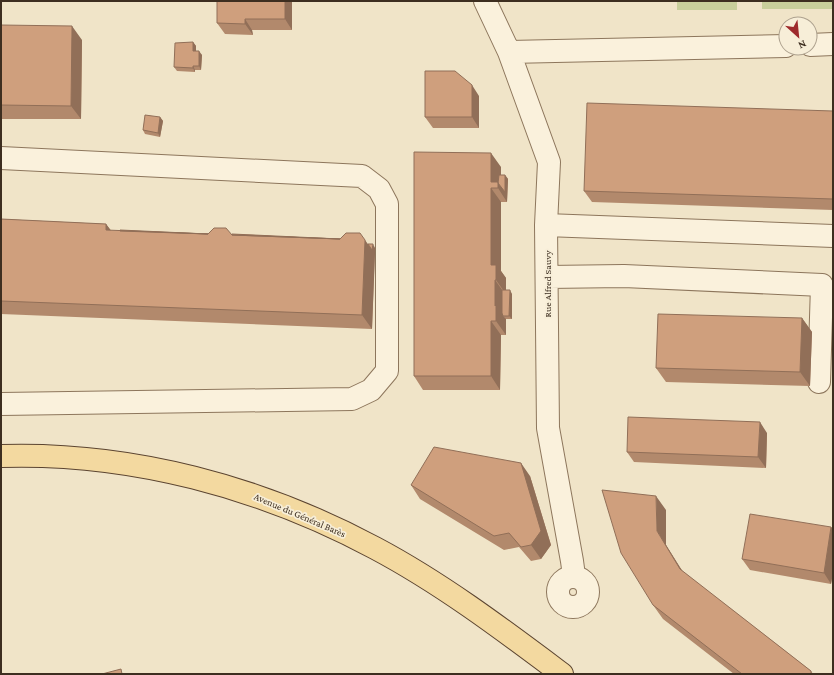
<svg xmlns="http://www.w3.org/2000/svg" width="834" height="675" font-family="'Crimson Pro',serif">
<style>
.green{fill:#c9cf9b}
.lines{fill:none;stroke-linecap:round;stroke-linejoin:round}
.minor-casing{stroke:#8d765c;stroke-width:24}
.major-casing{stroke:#5b4430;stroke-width:24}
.minor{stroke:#faf1dc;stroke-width:22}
.major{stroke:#f3d9a0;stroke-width:22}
.wall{fill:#b2896c}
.shaded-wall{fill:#916f58}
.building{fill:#cf9f7d;stroke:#916f58}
.labels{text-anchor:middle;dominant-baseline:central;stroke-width:3.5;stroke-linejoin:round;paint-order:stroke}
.street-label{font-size:10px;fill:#3d2e20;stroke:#f7eed8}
</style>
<rect width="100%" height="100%" fill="#f0e4c8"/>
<path class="green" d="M 677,1 L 737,1 L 737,10 L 677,10 Z
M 762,1 L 833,1 L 833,9 L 762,9 Z"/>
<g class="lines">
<defs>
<path id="minor" d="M 485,1 L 509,52 L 549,162 L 546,225 L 548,428 L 572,561 L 574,576
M 810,45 L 833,44
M 509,52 L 786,46
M 1,158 L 362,176 L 379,189 L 387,204 L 387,371 L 371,390 L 352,399 L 1,404
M 546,225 L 833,236
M 547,277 L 624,276 L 822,285 L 819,382
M558 592a15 15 0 1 1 30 0a15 15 0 1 1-30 0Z"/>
<path id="major" d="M 1,456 C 131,452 261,487 375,548 C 441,583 502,629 562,674"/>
</defs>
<use href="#minor" class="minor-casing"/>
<use href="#major" class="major-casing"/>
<use href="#minor" class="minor"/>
<use href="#major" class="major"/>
</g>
<path class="wall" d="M 217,1 L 292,1 L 292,30 L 252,30 L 253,35 L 225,34 L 217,23 Z
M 1,25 L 82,40 L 81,119 L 1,119 Z
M 193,42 L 196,46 L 196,51 L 202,55 L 201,70 L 195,70 L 195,72 L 177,71 L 174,67 Z
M 479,96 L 479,128 L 433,128 L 425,117 Z
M 833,111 L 833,210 L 592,202 L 584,191 Z
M 160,117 L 163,121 L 160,137 L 145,134 L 143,130 Z
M 414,152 L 501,167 L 501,175 L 505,175 L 508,179 L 507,202 L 501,202 L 501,271 L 506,278 L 506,290 L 512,294 L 512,319 L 506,319 L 506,335 L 501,335 L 500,390 L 423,390 L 414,376 Z
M 1,219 L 106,224 L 111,231 L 232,234 L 340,239 L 368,244 L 375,248 L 372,329 L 1,314 Z
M 802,318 L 812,332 L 810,386 L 666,382 L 656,368 Z
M 767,433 L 766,468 L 634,462 L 627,452 Z
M 530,476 L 551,545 L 541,559 L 531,561 L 519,547 L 504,550 L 420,499 L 411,485 Z
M 666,510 L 666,545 L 682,571 L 811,671 L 813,674 L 734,674 L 663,619 L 653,605 Z
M 831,527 L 833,529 L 833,573 L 831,584 L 750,570 L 742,559 Z"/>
<path class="shaded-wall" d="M 285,1 L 292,1 L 292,30 L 285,19 Z
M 245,19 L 252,30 L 253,35 L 245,24 Z
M 72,26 L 82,40 L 81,119 L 71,106 Z
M 193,42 L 196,46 L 196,55 L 193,51 Z
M 199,51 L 202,55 L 201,70 L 199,66 Z
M 193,66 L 195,70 L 195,72 L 193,68 Z
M 472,85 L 479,96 L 479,128 L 472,117 Z
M 160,117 L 163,121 L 160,137 L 158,133 Z
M 491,153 L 501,167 L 501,186 L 505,175 L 508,179 L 507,202 L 498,188 L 491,182 Z
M 491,188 L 501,202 L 501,271 L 506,278 L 506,294 L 496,280 L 491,265 Z
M 106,224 L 116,237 L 106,230 Z
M 365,240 L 375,254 L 372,329 L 362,315 Z
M 373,244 L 375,248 L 375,254 L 372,250 Z
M 495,280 L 505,294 L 503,316 L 506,319 L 506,335 L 496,321 L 495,306 Z
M 510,290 L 512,294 L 512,319 L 509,316 Z
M 802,318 L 812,332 L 810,386 L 800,372 Z
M 491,321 L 501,335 L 500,390 L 491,376 Z
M 760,422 L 767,433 L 766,468 L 758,457 Z
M 521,463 L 530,476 L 551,545 L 541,559 L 531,545 Z
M 656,496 L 666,510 L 666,545 L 690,583 L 680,569 L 657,531 Z
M 831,527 L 833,529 L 833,573 L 831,584 L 824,573 Z"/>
<path class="building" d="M 217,1 L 285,1 L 285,19 L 245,19 L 245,24 L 217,23 Z
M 1,25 L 72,26 L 71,106 L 1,105 Z
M 193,42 L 193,51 L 199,51 L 199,66 L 193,66 L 193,68 L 174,67 L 175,43 Z
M 425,71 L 455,71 L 472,85 L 472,117 L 425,117 Z
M 587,103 L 833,111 L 833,199 L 584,191 Z
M 145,115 L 160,117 L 158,133 L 143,130 Z
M 414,152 L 491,153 L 491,182 L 498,182 L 498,188 L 491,188 L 491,265 L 496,265 L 496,280 L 495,280 L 495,306 L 496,305 L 496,321 L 491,321 L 491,376 L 414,376 Z
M 499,175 L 505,175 L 505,192 L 498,183 Z
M 1,219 L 106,224 L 106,230 L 208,234 L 214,228 L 226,228 L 232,235 L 340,239 L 346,233 L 360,233 L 365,240 L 362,315 L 1,301 Z
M 120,230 L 208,234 L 120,231 Z
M 232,234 L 340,239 L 232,235 Z
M 368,244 L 373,244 L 372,250 Z
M 502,290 L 510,290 L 509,316 L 503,316 L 502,313 Z
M 658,314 L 802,318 L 800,372 L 656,368 Z
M 628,417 L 760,422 L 758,457 L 627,452 Z
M 434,447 L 521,463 L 541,531 L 531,545 L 521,547 L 509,533 L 494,536 L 411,485 Z
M 602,490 L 656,496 L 657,531 L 680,569 L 811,671 L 811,674 L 742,674 L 653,605 L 621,553 Z
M 750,514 L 831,527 L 824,573 L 742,559 Z
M 121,669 L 122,674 L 102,674 Z"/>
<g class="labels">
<g class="street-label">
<text transform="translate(547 284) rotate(-90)">Rue Alfred Sauvy</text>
<text transform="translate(300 515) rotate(23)">Avenue du Général Barès</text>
</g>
</g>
<rect width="834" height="675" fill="none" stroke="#3d2e20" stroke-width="4"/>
<g transform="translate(798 36) rotate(153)"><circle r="19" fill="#f7eed8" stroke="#ada18e"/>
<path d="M0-3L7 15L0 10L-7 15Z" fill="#9e2a2b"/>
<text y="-6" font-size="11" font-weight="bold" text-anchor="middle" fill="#3d2e20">N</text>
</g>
</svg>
